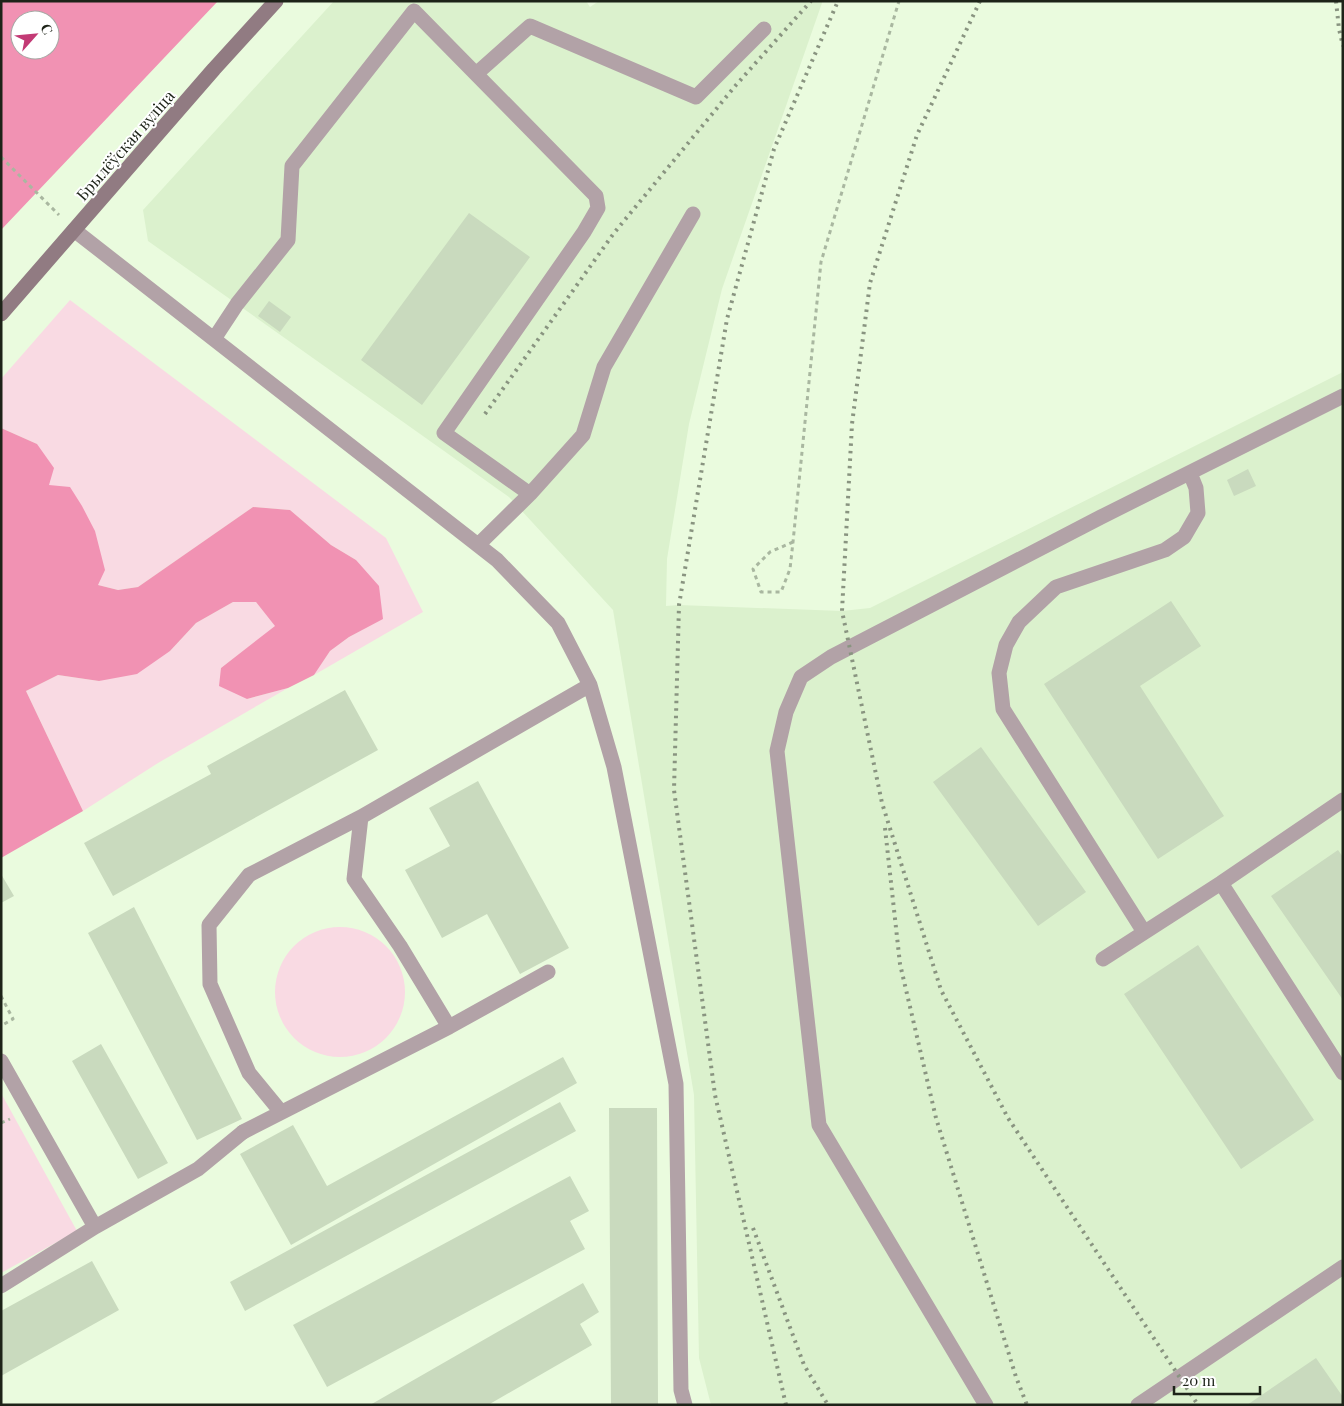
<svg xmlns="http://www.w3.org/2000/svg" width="1344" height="1406" font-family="'Playfair Display',serif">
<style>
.built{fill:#dbf1cd}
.green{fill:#f9dae3}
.forest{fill:#f192b3;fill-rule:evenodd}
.building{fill:#c9dabe}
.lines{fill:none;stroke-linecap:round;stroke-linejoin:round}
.path{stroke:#a9b7a0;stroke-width:3;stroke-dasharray:4 4;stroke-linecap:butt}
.lane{stroke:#b2a2a7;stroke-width:15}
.street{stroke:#b2a2a7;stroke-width:15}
.secondary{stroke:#917b82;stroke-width:15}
.rail{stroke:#899480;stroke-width:4;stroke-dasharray:2.5 5;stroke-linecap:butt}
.labels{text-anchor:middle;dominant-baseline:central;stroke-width:4;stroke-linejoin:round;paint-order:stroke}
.street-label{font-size:16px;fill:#1d2318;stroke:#fff}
</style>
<rect width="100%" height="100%" fill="#eafbde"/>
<path class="built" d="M 334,1 L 586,1 L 590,7 L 599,1 L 822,1 L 822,3 L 722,289 L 689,424 L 667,559 L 666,606 L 679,605 L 842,611 L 870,608 L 1343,372 L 1343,1405 L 711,1405 L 699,1358 L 694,1095 L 613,610 L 509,497 L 148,241 L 143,210 Z"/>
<path class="green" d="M 70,300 L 386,538 L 423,612 L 314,675 L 330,651 L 349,637 L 382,619 L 356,560 L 331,545 L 290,510 L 253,507 L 138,587 L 118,590 L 98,585 L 49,485 L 37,444 L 1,428 L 1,379 Z
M 233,602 L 256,602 L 276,626 L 221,668 L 247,699 L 288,688 L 158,763 L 83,811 L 26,691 L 58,675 L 99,681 L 170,651 L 196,623 Z
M275 992a65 65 0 1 1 130 0a65 65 0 1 1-130 0Z
M 1,1093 L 77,1231 L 1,1273 Z"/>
<path class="forest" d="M 1,1 L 218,1 L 1,230 ZM 20,20 L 50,20 L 50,50 L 20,50 Z
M 1,428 L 37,444 L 54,468 L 49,485 L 70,487 L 82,506 L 95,531 L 105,570 L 98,585 L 118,590 L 138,587 L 253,507 L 290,510 L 331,545 L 356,560 L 379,586 L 383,619 L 349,637 L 330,651 L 314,675 L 288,688 L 247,699 L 219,686 L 221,668 L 275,626 L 256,602 L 233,602 L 196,623 L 170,651 L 137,674 L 99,681 L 58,675 L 26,691 L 83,811 L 1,858 Z"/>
<path class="building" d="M 469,213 L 530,257 L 422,405 L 361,360 Z
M 269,301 L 291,317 L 280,332 L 258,316 Z
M 1248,469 L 1256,486 L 1234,496 L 1227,480 Z
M 1171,601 L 1201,646 L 1140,686 L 1224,816 L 1158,859 L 1044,684 Z
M 345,690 L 378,750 L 113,896 L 84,843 L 211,774 L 207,766 Z
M 981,747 L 1086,892 L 1038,926 L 933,782 Z
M 478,781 L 569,948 L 520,974 L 487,914 L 442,938 L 405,870 L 450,846 L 429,808 Z
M 1338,850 L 1343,857 L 1343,1000 L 1271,896 Z
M 1,874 L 14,896 L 1,903 Z
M 134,907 L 242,1119 L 197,1140 L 88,933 Z
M 1198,945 L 1314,1120 L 1241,1169 L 1124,994 Z
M 101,1044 L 168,1163 L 138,1179 L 72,1061 Z
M 563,1057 L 577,1083 L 291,1245 L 240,1154 L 293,1125 L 327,1186 Z
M 560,1102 L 576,1131 L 245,1311 L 230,1282 Z
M 609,1108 L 657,1108 L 658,1405 L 611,1405 Z
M 570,1176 L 589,1211 L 570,1221 L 585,1249 L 327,1387 L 293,1325 Z
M 92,1261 L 119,1310 L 1,1376 L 1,1311 Z
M 583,1283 L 599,1312 L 580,1324 L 592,1345 L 488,1405 L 370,1405 Z
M 1316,1358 L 1343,1397 L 1343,1405 L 1247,1405 Z"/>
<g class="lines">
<path class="path" d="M 1,157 L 59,215
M 793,542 L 770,552 L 753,569 L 761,592 L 781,592 L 790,569 L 793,542 L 821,262 L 899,1
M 1,996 L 13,1019 L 1,1026
M 1,1123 L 10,1119"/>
<path class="lane" d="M 476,74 L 530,26 L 696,97 L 764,29
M 74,230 L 497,560 L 558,623 L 590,685 L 614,767 L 676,1084 L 681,1390 L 685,1405
M 214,339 L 237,304 L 288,240 L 292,166 L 414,11 L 596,196 L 598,208 L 584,232 L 444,433 L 530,494 L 478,545
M 530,494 L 583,435 L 604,367 L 693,214
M 1221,883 L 1343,1073
M 1144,932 L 1003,709 L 999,673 L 1006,645 L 1019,622 L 1056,587 L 1165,550 L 1184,537 L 1198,513 L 1196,488 L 1190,473
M 1103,959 L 1221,883 L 1343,800
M 449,1027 L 400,946 L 354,879 L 361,817 L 590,685
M 281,1112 L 249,1073 L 210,984 L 209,925 L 249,875 L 361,817
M 243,1132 L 449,1027 L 548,972
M 986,1405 L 819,1125 L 777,751 L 786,712 L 801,677 L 831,657 L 1101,517 L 1343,396
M 1138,1405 L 1343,1267"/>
<path class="street" d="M 1,1061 L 95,1227 L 198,1169 L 243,1132
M 1,1286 L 95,1227"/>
<path class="secondary" d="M 1,314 L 214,69 L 276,1"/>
<path class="rail" d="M 980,1 L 917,135 L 870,283 L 852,424 L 842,611 L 882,803 L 941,990 L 1008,1118 L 1198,1405
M 1336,1 L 1339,29 L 1343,46
M 485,414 L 614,233 L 736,85 L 811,1
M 885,828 L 900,964 L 936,1118 L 1016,1377 L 1027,1405
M 753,1228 L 804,1365 L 828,1405
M 786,1405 L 715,1095 L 674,790 L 679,605 L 727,319 L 774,149 L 838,1"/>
</g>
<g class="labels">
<g class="street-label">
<text transform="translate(125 145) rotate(-49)">Брылёўская вуліца</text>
</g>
</g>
<rect width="1344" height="1406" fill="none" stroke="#1d2318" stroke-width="5"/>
<g transform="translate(35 35) rotate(63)"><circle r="24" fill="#ffffff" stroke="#a5a7a3"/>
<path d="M0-4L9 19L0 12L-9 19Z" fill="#c33a75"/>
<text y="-8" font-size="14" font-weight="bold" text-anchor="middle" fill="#1d2318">С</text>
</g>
<path d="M1174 1386v8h86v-8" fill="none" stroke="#1d2318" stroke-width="2.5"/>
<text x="1182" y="1386" font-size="15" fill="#1d2318" stroke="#ffffff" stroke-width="4" paint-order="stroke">20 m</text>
</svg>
